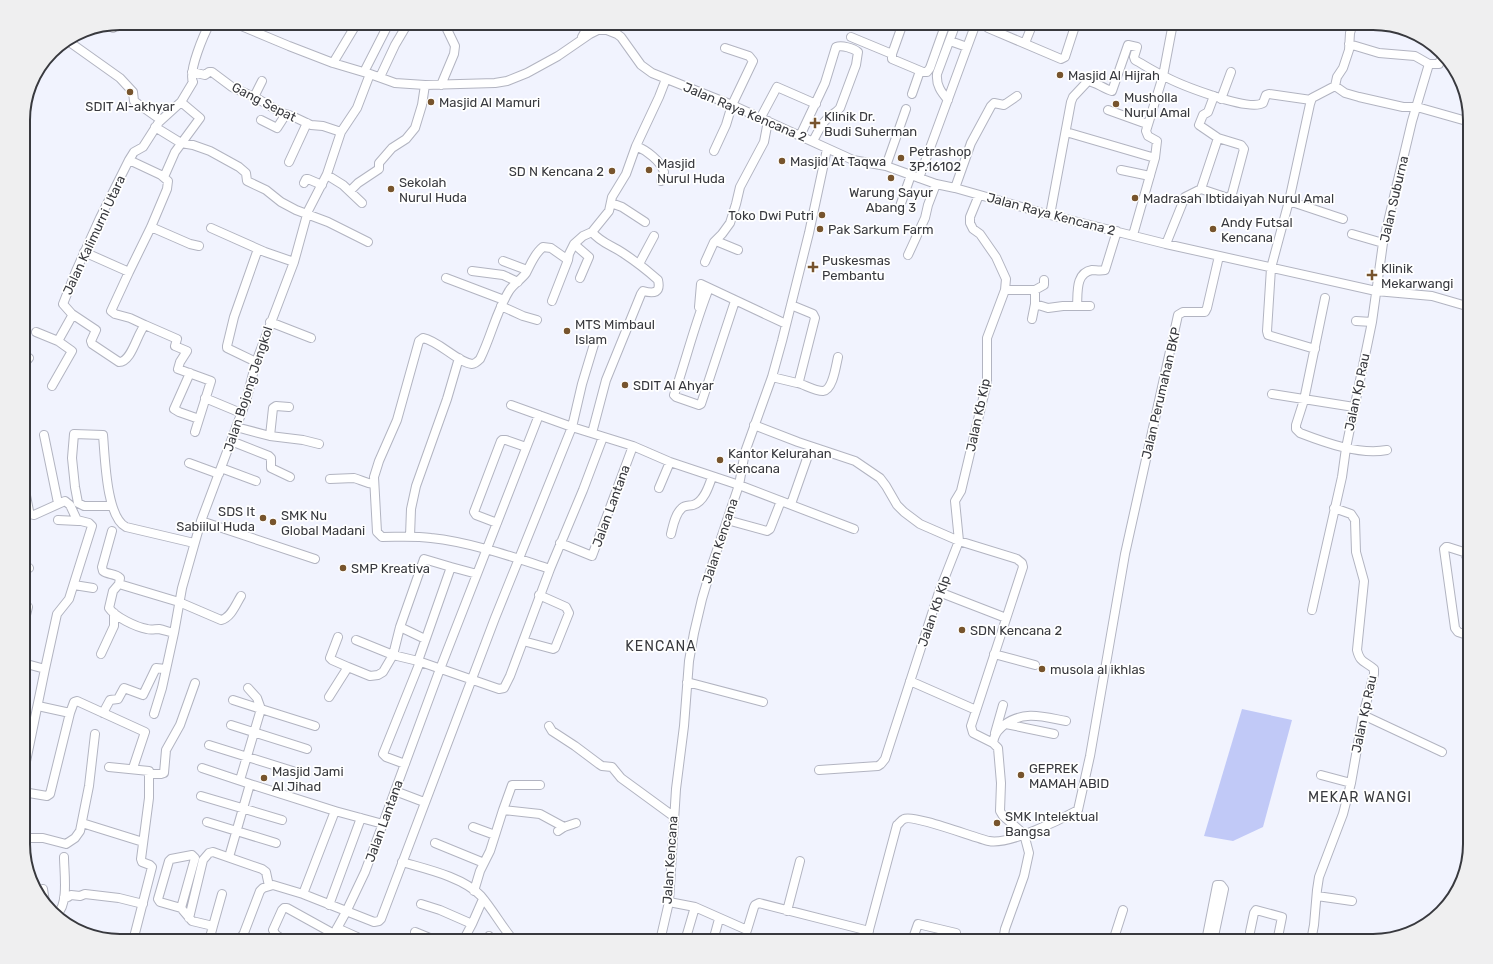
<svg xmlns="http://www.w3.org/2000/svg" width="1493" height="964" font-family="Rubik,sans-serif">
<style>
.green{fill:#c1c9f7}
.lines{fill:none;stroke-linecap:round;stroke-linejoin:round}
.minor-casing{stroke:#b2b4c1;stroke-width:10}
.minor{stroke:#fff;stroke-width:8}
.poi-dot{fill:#77542d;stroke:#fff;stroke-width:1.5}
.labels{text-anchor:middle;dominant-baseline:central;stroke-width:3.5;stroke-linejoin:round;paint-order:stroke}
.poi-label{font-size:13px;fill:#38393e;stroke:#fff;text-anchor:start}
.street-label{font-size:13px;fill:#38393e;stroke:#fff}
.neighbourhood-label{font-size:14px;letter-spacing:1px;fill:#38393e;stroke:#fff}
.rim{fill:none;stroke:#38393e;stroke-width:2}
</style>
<rect width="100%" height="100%" fill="#f1f3fe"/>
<path class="green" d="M 1242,709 L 1292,720 L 1263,827 L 1233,841 L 1204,836 Z"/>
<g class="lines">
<defs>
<path id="minor" d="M 234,23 L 289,46 L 333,63 L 370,74 L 395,83 L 425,85 L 495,83 L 507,81 L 527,73 L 558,56 L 590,34 L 598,30 L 607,30 L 617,34 L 621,37 L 641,65 L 652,73 L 732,105 L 853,160 L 886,166 L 936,184 L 955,188 L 1050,215 L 1166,244 L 1376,291 L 1432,296 L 1470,307
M 988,23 L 987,27 L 988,28 L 1061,59 L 1065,57 L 1076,23
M 110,25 L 113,28
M 582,37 L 590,23
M 851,37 L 892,54 L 903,23
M 68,41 L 120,78 L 133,92 L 134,101 L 161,120
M 950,41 L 967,47
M 1025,43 L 1033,23
M 1349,44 L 1379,53 L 1415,56 L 1429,64
M 892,54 L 892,59 L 923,72 L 927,72 L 930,68 L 946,23
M 333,63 L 357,23
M 1429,64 L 1439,64 L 1442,56
M 192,72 L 205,75 L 209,72 L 212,72 L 232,87 L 258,99 L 282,113 L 292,116 L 311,125 L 323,126 L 341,132
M 364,72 L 389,23
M 380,77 L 395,45 L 408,23
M 441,85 L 454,54 L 455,46 L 444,23
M 1335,86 L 1345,93 L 1359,97 L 1403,107 L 1417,107 L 1470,122
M 912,94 L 920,71
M 254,97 L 262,81
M 1221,99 L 1231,72
M 948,100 C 941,92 936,85 937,74 L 956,23
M 1108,110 L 1147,124
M 761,117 L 777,87 L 816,104
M 261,120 L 277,128 L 286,114
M 155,127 L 181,143 L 193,145 L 210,151 L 239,167 L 246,173 L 247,181 L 266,190 L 281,202 L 296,210 L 328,222 L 368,242
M 1066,132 L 1155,158
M 800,136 L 825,83 L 836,47 C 842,45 853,48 858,52 L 856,65 L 840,108 C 836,113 832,114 827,119 C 821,124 817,134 813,141
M 636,146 C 646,150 661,161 664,172 L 661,181
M 714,151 L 726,125 L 732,105 L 753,61 L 749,56 L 725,48
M 289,162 L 307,123
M 886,166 L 906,109
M 1121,170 L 1150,176
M 327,175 L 343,185 L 362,203
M 164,177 L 175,152 L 200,118 L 181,102
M 919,178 L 976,23
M 304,183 L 306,179 L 308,179 L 322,185
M 955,188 L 971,143 L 991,106 L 994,103 L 1004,105 L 1017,96
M 1201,189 L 1228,198 L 1232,194 L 1244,149 L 1241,145 L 1218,138 L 1199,125 L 1203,115 L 1208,112 L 1214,96
M 350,191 L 358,183 L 379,169 L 379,163 L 392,148 L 406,139 L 415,128 L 422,105 L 425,85
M 1289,201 L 1343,219
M 611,203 L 622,207 L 645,222
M 899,209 L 911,175
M 1050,215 L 1071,102 L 1073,97 L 1088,81 C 1096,82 1104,89 1112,91 L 1128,45 L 1137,47 L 1134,57 L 1135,60 C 1144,65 1153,71 1162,75 C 1178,84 1248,112 1263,103 L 1266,95 L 1269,94 L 1311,100
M 151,227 L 190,244 L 199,246
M 211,228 L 265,252 L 294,262
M 1352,234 L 1383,243
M 1133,235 L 1155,158 L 1157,141 L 1148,136 L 1146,131 L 1163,76 L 1173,23
M 716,241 L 738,250
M 574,244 L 589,257 L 580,278
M 1166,244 L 1185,197 L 1201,189 L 1218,138
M 84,252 L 129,272 L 151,227 L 167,189 L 168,181 L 161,175 L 129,160
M 908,255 L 925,218 L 928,205 L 936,184
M 503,261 L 527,270
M 705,262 L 714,242 L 722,234 L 730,223 L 736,204 L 740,187 L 764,142 L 768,121
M 639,264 L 654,236
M 472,271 L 503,275 L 518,282
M 129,272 L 111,311 L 115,314 L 130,318 L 145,325
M 446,278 L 504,300
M 709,288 C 695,323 686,360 674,395 L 676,397 L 699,405 L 701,404 L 735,301
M 1005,290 L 1035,290 L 1044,285 L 1044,280
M 1325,298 L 1304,400 L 1296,425 L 1296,429 L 1300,433 C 1326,443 1359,455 1387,450
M 552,301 L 568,260
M 1035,304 L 1048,308 L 1063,306 L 1090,306
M 501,306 L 523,316 L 537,320
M 1077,306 C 1078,293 1075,273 1092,270 C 1096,270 1100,271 1105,270 L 1117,231
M 699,307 L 701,284 L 786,324
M 72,314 L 96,330 L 91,341 L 92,344 L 119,362 C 132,362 137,333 145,325 L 177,339 L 175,346 L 187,351 L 180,362 L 178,369 L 211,381 L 195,432
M 1032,319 L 1035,304 L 1035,290
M 1356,321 L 1372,322
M 270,322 L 311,338
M 36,332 L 58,341
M 1315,349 L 1268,335 L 1267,331 L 1271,268 L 1289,201 L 1310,104 L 1312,98 L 1335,86 L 1337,77 L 1343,68 L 1349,50 L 1350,33 L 1353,23
M 256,362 L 227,348 L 227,346 L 234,317 L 258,249
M 23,365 L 29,358
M 190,373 L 174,409 L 179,412 L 199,419
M 772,377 L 797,383 L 799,381 L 815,318 L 813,314 L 791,305
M 798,383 C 805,385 815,391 823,391 C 833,390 836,365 838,357
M 52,386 L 72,351 L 58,341 L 72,316 L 71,313 L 63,304 L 76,271 L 100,218 L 129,160 L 134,152 L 143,147 L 159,122 L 181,102 L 193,82 C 188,71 204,34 210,23
M 1272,394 L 1354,407
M 205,398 L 241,413
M 511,405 L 572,427 L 633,446 L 670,462 L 739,485 L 854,529
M 754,425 L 798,442 L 855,461 L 880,478 L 886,486 L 897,505 L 904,512 L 920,524 L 959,541 L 1017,559 L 1022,563 L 1023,567 L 971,726 L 973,733 L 993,743 L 998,748 L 1001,783 L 1000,811 L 1003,816 L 1024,834 L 1029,853 L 1024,876 L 1005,929 L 1003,941
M 236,427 L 270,436 L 303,440 L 319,444
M 592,433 L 606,380 L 641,294 L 643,291 C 654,294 661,293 658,280 C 647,270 635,261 623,253 C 611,245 601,243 592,232
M 44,435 L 58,503
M 270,436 L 273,408 L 276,406 L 289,407
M 603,437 L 583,490 L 550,569 C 513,557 470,542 431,538 C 415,536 399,537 382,537 L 377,532 L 374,477 L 379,461 L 397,420 L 419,341 L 423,338 C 439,341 457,362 472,364 C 475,364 478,361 480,359 C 491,337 496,312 509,291 C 513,284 521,280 526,273 C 531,264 534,254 543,247 L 551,248 L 568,260 L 569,254 L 574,244 L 583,236 L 592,232 L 609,211 L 612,197 L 626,174 L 636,146 L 659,97 L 666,79
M 231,441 L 269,456 L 271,458 L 271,468 L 290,477
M 189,463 L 219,474
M 221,468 L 256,481
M 330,479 L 354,478 C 362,480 364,483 374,484
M 23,480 L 29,511 L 30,514 L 34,515 L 65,501 L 70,505 L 77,520 L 89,523 L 92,526 L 69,599 L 57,614 L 45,669 L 23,776
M 659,488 L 670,462
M 791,504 L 811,447
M 112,506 L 84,506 L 78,503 L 75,487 L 72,458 L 74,434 L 103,435 C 105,456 106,517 126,527 L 194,543
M 58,520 L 78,521
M 727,520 L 767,531 L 770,529 L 781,501
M 201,521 L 315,559
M 497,523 L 476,515 L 474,512 L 501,441 L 502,440 L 506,440 L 526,447
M 112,531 L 102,567 L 103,571 C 108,575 115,573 120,578 L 119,584 L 113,591 L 109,608 C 115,617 136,627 147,629 C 151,630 155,629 159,629 C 164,630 169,632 174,633
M 671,534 C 673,526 675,514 682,508 C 685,505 689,506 693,505 C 704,502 709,486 712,477
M 410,536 L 411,509 L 416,486 L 447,399 L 459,358
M 560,543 L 592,556 L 633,446
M 1465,553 L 1470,565
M 1470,554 L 1448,547 L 1446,547 L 1444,549 L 1455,628 L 1458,632 L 1470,636
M 451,567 L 477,574
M 23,569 L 29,568
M 119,584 L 179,602 L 221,620 C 231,618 236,604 241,596
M 74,585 L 93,588
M 939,592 L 1006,618
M 1312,610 L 1342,477 L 1346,448 L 1372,322 L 1383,243 L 1412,121 L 1429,64
M 23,627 L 28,607
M 400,627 L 425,639
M 338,637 L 330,658 L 332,660 L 348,667
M 356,640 L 393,655 L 418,661 L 499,689 L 504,688 L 510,676 L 550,569
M 523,641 L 553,649 L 555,648 L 569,613 L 566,607 L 539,595
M 101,654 L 114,626 L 114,613
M 994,654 L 1035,665
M 23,663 L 45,669
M 910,681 L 976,710
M 687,682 L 763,702
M 248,688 L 257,698 L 261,709
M 329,697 L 348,667 L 370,676 L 378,675 L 383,672 L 393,655 L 400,627 L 424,559 L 451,567 L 418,661
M 233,700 L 261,709
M 38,706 L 70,713 L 74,702 L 77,701 L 145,732 L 133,768
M 103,713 L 110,700 L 118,699 L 124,688 L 143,695 L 156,668 L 166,669
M 154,714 L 162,688 L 174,633 L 182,588 L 201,521 L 246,401 L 256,362 L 294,262 L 308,211 L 327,174 L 341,132 L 357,108 L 370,74
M 1363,715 L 1442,752
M 1006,724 L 1054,734
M 231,725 L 307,749
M 549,726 L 552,731 L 575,746 L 599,764 L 602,766 L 612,767 L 621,778 L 673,816
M 995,733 L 1003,705
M 993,743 C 994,735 997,731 1004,725 C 1024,710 1044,717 1066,721
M 209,745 L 299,773
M 405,764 L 386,757 L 383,754 L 420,662
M 109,767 L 149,771 L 149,798 L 141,859 L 142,862 L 150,865 L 152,867 L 133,941
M 202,768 L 250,784 L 229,857
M 819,770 L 878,766 L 881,764 L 885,759 L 939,592 L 959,541 L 955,501 L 961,491 L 987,382 L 987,338 L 1005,290 L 1006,279 L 996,257 L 980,234 L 973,229 L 970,223 L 970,217 L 979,195
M 149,774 L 161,774 L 164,773 L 166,750 L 180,725 L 195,683
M 1321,775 L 1351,783
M 240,780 L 261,709 L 315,726
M 250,784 L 335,811 L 383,824
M 395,791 L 424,802
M 23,792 L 47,796 L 50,794 L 70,713
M 201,796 L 282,820
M 503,810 L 512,785 L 540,785
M 207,822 L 276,843
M 82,823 L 143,842
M 473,827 L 495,835
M 558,831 L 564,827 L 576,823
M 23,838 L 43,838 L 66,844 L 75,838 L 80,831 L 89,786 L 95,734
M 435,843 L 484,863
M 402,862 C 426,869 463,877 481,896 C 493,910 502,927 514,941
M 43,889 L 45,902
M 474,891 L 480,871 L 490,851 L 503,810 L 540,814 L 564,827
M 303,894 L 335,811
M 1317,896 L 1352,901
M 64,898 L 68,897 L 71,895 L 80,896 L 85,894 L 119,898 L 143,904
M 669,902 L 695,907 L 747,930 L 754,907 L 755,905 L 759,903 L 869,931
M 421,904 L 440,910 L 472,924 L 483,899
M 329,905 L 361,818
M 181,908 L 195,858 L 192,855 L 171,859 L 169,861 L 158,899 L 160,902 L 181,908 L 192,921 L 213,926 L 209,941
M 787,911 L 800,861
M 57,914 C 69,904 64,872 64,857
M 189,918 L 203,860 L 209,853 L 213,852 L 262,869 L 266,872 L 269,886
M 213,926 L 222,894
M 337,928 L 366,941
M 415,932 L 437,941
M 1250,932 L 1254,913 L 1256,910 L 1282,917 L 1278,937 L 1293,941
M 239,941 L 244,933 L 260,891 L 263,888 L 273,885 L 303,894 L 374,922 L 379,921 L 381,919 L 495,618 L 572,427 L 582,384 L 595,341
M 286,941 L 276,935 L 273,930 L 282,910 L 284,908 L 287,908 L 334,934
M 330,941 L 346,912 L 365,872 L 440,669 L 539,415
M 463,941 L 472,924
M 485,941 L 489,936
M 660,941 L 669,902 L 676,789 L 684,726 L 689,661 L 694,633 L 702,599 L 713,562 L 739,485 L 745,452 L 772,377 L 782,341 L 809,233 L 827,149
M 685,941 L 695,907
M 713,941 L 719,919
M 743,941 L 747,930
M 866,941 L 897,825 C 899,824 901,820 904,819 C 913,814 975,838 989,841 C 1009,845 1060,820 1078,810 L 1090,756 L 1125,554 L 1178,315 L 1183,312 L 1205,312 L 1207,308 L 1219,256
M 912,941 L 918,924 L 956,933
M 1113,941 L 1123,910
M 1206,941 L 1216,890 L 1217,885 L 1221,885 L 1224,889 L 1213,941
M 1311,941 L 1314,925 L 1317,890 L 1319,877 L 1343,814 L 1351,783 L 1363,715 L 1374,674 L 1374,669 C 1365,661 1360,663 1357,650 L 1364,581 L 1356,552 L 1355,520 L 1351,514 L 1334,508"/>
</defs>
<use href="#minor" class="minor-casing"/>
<use href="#minor" class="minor"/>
</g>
<g class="poi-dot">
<circle cx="1060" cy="75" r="4"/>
<circle cx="130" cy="92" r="4"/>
<circle cx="431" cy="102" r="4"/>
<circle cx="1116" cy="104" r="4"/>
<path d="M813 117h4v4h4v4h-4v4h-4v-4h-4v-4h4z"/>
<circle cx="901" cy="158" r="4"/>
<circle cx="782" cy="161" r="4"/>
<circle cx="649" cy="170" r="4"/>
<circle cx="612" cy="171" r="4"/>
<circle cx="891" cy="178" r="4"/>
<circle cx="391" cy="189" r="4"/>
<circle cx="1135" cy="198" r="4"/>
<circle cx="822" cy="215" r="4"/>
<circle cx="820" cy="229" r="4"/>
<circle cx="1213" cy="229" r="4"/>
<path d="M811 261h4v4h4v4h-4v4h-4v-4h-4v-4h4z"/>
<path d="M1370 269h4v4h4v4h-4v4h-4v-4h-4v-4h4z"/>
<circle cx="567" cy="331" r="4"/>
<circle cx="625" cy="385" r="4"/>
<circle cx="720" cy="460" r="4"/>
<circle cx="263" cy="518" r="4"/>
<circle cx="273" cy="522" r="4"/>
<circle cx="343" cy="568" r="4"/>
<circle cx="962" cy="630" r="4"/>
<circle cx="1042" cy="669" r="4"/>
<circle cx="1021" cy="775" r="4"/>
<circle cx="264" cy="778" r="4"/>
<circle cx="997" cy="823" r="4"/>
</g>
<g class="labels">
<g class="poi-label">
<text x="1068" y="75">Masjid Al Hijrah</text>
<text x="1124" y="97">Musholla<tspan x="1124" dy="15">Nurul Amal</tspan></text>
<text x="439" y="102">Masjid Al Mamuri</text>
<text x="130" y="106" text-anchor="middle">SDIT Al-akhyar</text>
<text x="824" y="116">Klinik Dr.<tspan x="824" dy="15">Budi Suherman</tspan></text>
<text x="909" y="151">Petrashop<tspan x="909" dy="15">3P.16102</tspan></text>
<text x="790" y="161">Masjid At Taqwa</text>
<text x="657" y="163">Masjid<tspan x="657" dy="15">Nurul Huda</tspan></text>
<text x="604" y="171" text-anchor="end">SD N Kencana 2</text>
<text x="399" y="182">Sekolah<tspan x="399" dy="15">Nurul Huda</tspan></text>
<text x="891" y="192" text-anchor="middle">Warung Sayur<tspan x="891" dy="15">Abang 3</tspan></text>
<text x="1143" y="198">Madrasah Ibtidaiyah Nurul Amal</text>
<text x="814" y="215" text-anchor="end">Toko Dwi Putri</text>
<text x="1221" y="222">Andy Futsal<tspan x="1221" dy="15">Kencana</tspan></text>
<text x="828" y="229">Pak Sarkum Farm</text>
<text x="822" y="260">Puskesmas<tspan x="822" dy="15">Pembantu</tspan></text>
<text x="1381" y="268">Klinik<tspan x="1381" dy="15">Mekarwangi</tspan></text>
<text x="575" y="324">MTS Mimbaul<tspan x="575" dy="15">Islam</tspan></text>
<text x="633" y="385">SDIT Al Ahyar</text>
<text x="728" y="453">Kantor Kelurahan<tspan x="728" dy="15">Kencana</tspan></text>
<text x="255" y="511" text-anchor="end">SDS It<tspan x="255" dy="15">Sabiilul Huda</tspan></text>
<text x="281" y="515">SMK Nu<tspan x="281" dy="15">Global Madani</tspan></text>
<text x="351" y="568">SMP Kreativa</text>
<text x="970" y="630">SDN Kencana 2</text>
<text x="1050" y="669">musola al ikhlas</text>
<text x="1029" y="768">GEPREK<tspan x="1029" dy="15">MAMAH ABID</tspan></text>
<text x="272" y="771">Masjid Jami<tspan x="272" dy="15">Al Jihad</tspan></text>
<text x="1005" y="816">SMK Intelektual<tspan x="1005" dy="15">Bangsa</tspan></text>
</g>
<g class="street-label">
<text transform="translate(264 102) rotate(27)">Gang Sepat</text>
<text transform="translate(745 112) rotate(23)">Jalan Raya Kencana 2</text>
<text transform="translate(1394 199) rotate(-77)">Jalan Suburna</text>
<text transform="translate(1051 214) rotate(15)">Jalan Raya Kencana 2</text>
<text transform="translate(94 235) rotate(-65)">Jalan Kalimurni Utara</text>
<text transform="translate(248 389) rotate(-72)">Jalan Bojong Jengkol</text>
<text transform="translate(1357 392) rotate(-78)">Jalan Kp Rau</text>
<text transform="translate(1161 393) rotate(-77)">Jalan Perumahan BKP</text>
<text transform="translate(978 415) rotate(-78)">Jalan Kb Kip</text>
<text transform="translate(611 506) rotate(-70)">Jalan Lantana</text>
<text transform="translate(720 541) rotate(-72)">Jalan Kencana</text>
<text transform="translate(934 611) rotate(-71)">Jalan Kb Klp</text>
<text transform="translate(1364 714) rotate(-78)">Jalan Kp Rau</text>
<text transform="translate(384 821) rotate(-70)">Jalan Lantana</text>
<text transform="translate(670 860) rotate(-86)">Jalan Kencana</text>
</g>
<g class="neighbourhood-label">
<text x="661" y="646">KENCANA</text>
<text x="1360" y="797">MEKAR WANGI</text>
</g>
</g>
<path d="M0 0H1493V964H0ZM120 30H1373A90 90 0 0 1 1463 120V844A90 90 0 0 1 1373 934H120A90 90 0 0 1 30 844V120A90 90 0 0 1 120 30Z" fill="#efeff0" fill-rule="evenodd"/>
<path class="rim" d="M120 30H1373A90 90 0 0 1 1463 120V844A90 90 0 0 1 1373 934H120A90 90 0 0 1 30 844V120A90 90 0 0 1 120 30Z"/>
</svg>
